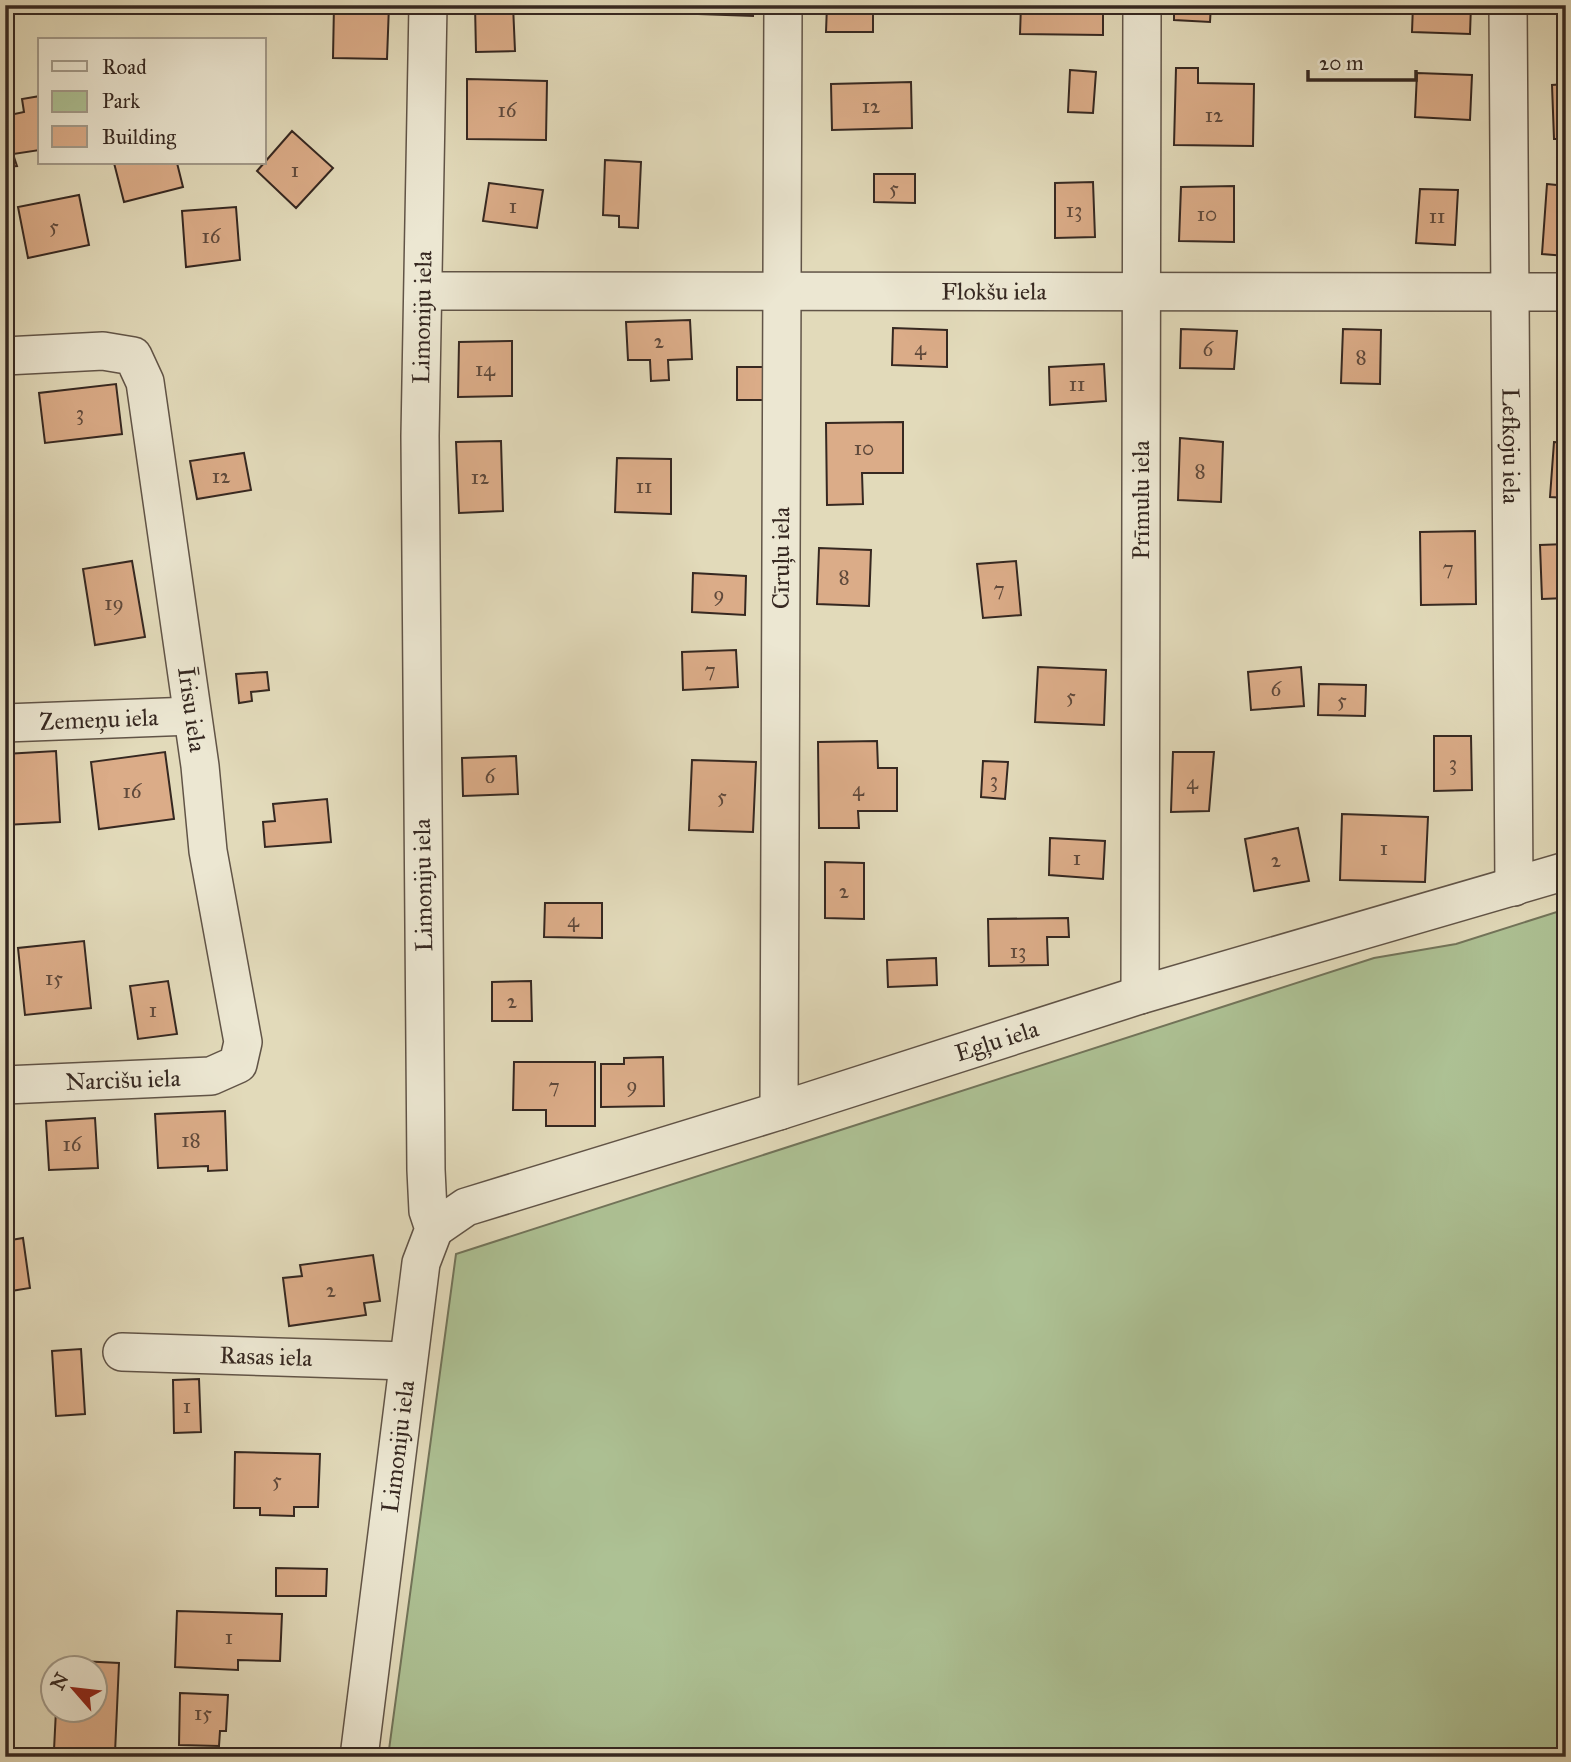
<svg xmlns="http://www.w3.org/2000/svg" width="1571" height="1762" font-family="'IM FELL Great Primer',serif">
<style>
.green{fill:#adc194;stroke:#72745a;stroke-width:2}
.building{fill:#dbac88;stroke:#362821;stroke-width:2}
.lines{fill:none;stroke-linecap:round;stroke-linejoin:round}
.street-casing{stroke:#615447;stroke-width:40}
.street{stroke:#ece7d2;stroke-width:37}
.labels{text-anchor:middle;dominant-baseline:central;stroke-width:6;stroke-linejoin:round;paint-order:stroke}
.number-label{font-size:21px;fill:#5f493b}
.street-label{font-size:24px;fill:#362821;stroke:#ece7d2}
</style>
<rect width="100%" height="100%" fill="#e2daba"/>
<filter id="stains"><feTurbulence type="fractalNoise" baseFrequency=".00286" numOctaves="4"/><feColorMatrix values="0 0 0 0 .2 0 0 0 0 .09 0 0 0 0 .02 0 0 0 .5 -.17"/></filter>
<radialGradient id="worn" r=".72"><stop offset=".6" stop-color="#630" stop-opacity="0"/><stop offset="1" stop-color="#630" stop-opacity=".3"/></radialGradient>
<path class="green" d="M 1566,909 L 1566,1757 L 388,1757 L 456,1254 L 1374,958 L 1456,944 Z"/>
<path class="building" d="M 131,5 L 155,5 L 155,10 L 131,10 Z
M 334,5 L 389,5 L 387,59 L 333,58 Z
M 475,5 L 513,5 L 515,51 L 476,52 Z
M 699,5 L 753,5 L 753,16 L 699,14 Z
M 827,5 L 873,5 L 873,32 L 826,32 Z
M 1021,5 L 1103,5 L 1103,35 L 1020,34 Z
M 1174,5 L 1211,5 L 1210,22 L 1174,20 Z
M 1413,5 L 1471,5 L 1470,34 L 1412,32 Z
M 1176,68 L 1198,68 L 1198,83 L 1254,84 L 1253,146 L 1174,145 Z
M 1070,70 L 1096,72 L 1093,113 L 1068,112 Z
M 1417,73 L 1472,75 L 1470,120 L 1415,117 Z
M 467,79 L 547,81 L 546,140 L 467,139 Z
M 911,82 L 912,128 L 832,130 L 831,84 Z
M 1566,84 L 1566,139 L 1554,139 L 1552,85 Z
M 40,96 L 40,150 L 13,154 L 17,166 L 5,167 L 5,116 L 24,112 L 22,99 Z
M 292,131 L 333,168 L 296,208 L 257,171 Z
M 605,160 L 641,162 L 638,228 L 619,227 L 619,216 L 603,215 Z
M 114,163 L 177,163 L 183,187 L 124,202 Z
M 874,174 L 915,174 L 915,203 L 874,202 Z
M 1093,182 L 1095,237 L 1055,238 L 1055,183 Z
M 489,183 L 543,190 L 537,228 L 483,221 Z
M 1547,184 L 1566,186 L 1566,256 L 1542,254 Z
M 1234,186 L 1234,242 L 1179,241 L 1181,187 Z
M 1420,189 L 1458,190 L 1455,245 L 1416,243 Z
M 79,195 L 89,245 L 28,258 L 18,207 Z
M 236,207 L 240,260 L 186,267 L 182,211 Z
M 690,320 L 692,359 L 668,360 L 669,380 L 651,381 L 650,360 L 628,360 L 626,322 Z
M 893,328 L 947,330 L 947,367 L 892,365 Z
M 1181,329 L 1237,331 L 1234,369 L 1180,368 Z
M 1343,329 L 1381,330 L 1380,384 L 1341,383 Z
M 512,341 L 512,396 L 458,397 L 459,342 Z
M 1104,364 L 1106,401 L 1050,405 L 1049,367 Z
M 737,367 L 767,367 L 766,400 L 737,400 Z
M 116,384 L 122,434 L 45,443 L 39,393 Z
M 903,422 L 903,473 L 862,473 L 863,504 L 827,505 L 826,423 Z
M 1180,438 L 1223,442 L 1221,502 L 1178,500 Z
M 501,441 L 503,511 L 459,513 L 456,442 Z
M 1554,442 L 1566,443 L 1566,498 L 1550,497 Z
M 244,453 L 251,490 L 197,499 L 190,461 Z
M 617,458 L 671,459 L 671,514 L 615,512 Z
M 1475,531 L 1476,604 L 1421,605 L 1420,532 Z
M 1566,544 L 1566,598 L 1542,599 L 1540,545 Z
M 819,548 L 871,550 L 869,606 L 817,604 Z
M 132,561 L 145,637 L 95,645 L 83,569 Z
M 1016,561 L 1021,615 L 983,618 L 977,564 Z
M 693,573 L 746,576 L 745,615 L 692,612 Z
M 736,650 L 738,687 L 683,690 L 682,652 Z
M 1038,667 L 1106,670 L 1104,725 L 1035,722 Z
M 1301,667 L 1304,706 L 1251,710 L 1248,672 Z
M 267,672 L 269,690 L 251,692 L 252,701 L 239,703 L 236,674 Z
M 1319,684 L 1366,685 L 1365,716 L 1318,715 Z
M 1434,736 L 1471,736 L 1472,790 L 1434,791 Z
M 877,741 L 878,768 L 897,768 L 897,811 L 858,811 L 859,828 L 819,828 L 818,742 Z
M 56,751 L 60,822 L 5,825 L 5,754 Z
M 165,752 L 174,819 L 99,829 L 91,762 Z
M 1173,752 L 1214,752 L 1209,811 L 1171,812 Z
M 516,756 L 518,794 L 463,796 L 462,758 Z
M 692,760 L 756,762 L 753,832 L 689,830 Z
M 983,761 L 1008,762 L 1005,799 L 981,797 Z
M 327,799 L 331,842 L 265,847 L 263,822 L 275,821 L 273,804 Z
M 1342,814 L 1428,817 L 1425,882 L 1340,880 Z
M 1298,828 L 1309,881 L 1254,891 L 1245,839 Z
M 1050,838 L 1105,841 L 1103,879 L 1049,875 Z
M 825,862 L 864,863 L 864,919 L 825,918 Z
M 545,903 L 602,903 L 602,938 L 544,937 Z
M 1068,918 L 1069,937 L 1047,937 L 1048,965 L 989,966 L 988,919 Z
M 84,941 L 91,1008 L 25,1015 L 18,948 Z
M 936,958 L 937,985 L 888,987 L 887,960 Z
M 168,981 L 177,1034 L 138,1039 L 130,986 Z
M 531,981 L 532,1021 L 492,1021 L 492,982 Z
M 663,1057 L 664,1106 L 601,1107 L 601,1064 L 624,1064 L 624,1058 Z
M 514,1062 L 595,1062 L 595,1126 L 546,1126 L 546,1110 L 513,1110 Z
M 225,1111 L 227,1170 L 208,1171 L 208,1166 L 158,1168 L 155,1114 Z
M 95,1118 L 98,1168 L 49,1170 L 46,1121 Z
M 23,1238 L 30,1288 L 5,1292 L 5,1241 Z
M 373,1255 L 380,1301 L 364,1303 L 366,1315 L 289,1326 L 283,1278 L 302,1276 L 300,1265 Z
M 81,1349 L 85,1414 L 56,1416 L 52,1351 Z
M 199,1379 L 201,1432 L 174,1433 L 173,1380 Z
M 235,1452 L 320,1454 L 318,1507 L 294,1507 L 294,1516 L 260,1515 L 260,1508 L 234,1508 Z
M 276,1568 L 327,1569 L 326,1596 L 276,1596 Z
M 177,1611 L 282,1614 L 280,1661 L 238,1660 L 238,1670 L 175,1667 Z
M 59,1660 L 119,1663 L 115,1753 L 54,1750 L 56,1710 L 94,1710 L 94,1668 L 58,1668 Z
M 180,1693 L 228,1695 L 226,1731 L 220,1731 L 219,1746 L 179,1745 Z"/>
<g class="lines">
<defs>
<g id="street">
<path id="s1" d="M 1508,5 L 1514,887"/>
<path id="s2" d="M 424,291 L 1566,292"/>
<path id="s3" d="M 5,356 L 103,351 L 133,356 L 145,382 L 200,766 L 208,851 L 243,1042 L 238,1064 L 211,1076 L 5,1085"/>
<path id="s4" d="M 5,723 L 192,716"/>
<path id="s5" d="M 1140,995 L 1142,5"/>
<path id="s6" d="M 779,1111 L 783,5"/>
<path id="s7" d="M 434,1229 L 466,1207 L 779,1111 L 1140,995 L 1566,871"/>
<path id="s8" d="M 122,1352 L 407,1361"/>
<path id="s9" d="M 359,1757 L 421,1263 L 434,1229 L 428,1211 L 426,1170 L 420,436 L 428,5"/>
</g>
</defs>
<use href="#street" class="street-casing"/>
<use href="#street" class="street"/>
</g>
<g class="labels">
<g class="number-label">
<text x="871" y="106">12</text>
<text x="507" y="110">16</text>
<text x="1214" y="115">12</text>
<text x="295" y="170">1</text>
<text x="894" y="188">5</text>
<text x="513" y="206">1</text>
<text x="1074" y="210">13</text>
<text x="1207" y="214">10</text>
<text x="1437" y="216">11</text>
<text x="54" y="226">5</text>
<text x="211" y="236">16</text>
<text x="659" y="341">2</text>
<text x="920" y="348">4</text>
<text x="1208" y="349">6</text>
<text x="1361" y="357">8</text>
<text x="485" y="369">14</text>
<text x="1077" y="384">11</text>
<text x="80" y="413">3</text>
<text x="864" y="448">10</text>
<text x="1200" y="471">8</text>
<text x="221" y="476">12</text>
<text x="480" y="477">12</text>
<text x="644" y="486">11</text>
<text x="1448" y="568">7</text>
<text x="844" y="577">8</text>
<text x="999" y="589">7</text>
<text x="719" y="594">9</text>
<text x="114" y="603">19</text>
<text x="710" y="670">7</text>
<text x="1276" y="689">6</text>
<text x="1071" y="696">5</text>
<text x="1342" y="700">5</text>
<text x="1453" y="763">3</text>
<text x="490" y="776">6</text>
<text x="994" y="780">3</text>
<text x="1192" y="782">4</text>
<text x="858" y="789">4</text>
<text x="132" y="791">16</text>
<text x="722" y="796">5</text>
<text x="1384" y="848">1</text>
<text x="1077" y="858">1</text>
<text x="1276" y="860">2</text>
<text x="844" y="891">2</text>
<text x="573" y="920">4</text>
<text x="1018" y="951">13</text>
<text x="54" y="978">15</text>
<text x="512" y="1001">2</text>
<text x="153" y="1010">1</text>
<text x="632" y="1085">9</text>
<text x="554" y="1086">7</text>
<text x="191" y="1140">18</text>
<text x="72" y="1144">16</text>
<text x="331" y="1290">2</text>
<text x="187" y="1406">1</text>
<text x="277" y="1480">5</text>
<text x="229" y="1637">1</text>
<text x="203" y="1713">15</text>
</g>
<g class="street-label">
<text stroke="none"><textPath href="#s2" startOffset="570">Flokšu iela</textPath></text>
<text stroke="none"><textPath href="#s9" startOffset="1447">Limoniju iela</textPath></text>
<text stroke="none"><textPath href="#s1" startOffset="441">Lefkoju iela</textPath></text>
<text stroke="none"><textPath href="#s5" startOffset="495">Prīmulu iela</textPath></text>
<text stroke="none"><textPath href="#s6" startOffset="553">Cīruļu iela</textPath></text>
<text stroke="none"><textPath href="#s3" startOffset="488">Īrisu iela</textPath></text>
<text stroke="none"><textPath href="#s4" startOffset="94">Zemeņu iela</textPath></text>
<text transform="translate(423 885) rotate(-91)">Limoniju iela</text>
<text stroke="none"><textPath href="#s7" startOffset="595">Egļu iela</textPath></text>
<text transform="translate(123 1080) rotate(-2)">Narcišu iela</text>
<text stroke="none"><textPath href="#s8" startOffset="144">Rasas iela</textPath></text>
<text stroke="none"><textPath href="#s9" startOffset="313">Limoniju iela</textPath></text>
</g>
</g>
<rect width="1571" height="1762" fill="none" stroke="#e2daba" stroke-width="28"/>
<rect x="7" y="7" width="1557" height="1748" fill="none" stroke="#362821" stroke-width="3.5"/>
<rect x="14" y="14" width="1543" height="1734" fill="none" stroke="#362821" stroke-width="2"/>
<rect x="38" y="38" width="228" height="126" fill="#ece7d2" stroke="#a39b8b" stroke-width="2"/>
<rect x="52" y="61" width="35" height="10" fill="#ece7d2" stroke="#a39b8b" stroke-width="2"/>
<text x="102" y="74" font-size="21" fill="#362821">Road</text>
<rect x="52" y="91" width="35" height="21" fill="#adc194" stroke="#a39b8b" stroke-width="2"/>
<text x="102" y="108" font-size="21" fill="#362821">Park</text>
<rect x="52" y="126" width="35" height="21" fill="#dbac88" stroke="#a39b8b" stroke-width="2"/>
<text x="102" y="144" font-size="21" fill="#362821">Building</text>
<g transform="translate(74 1689) rotate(298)"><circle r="33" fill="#ece7d2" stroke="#a39b8b" stroke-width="2"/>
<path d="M0-5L12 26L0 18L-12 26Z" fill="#8f2418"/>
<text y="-10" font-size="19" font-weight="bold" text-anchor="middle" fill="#362821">N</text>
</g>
<path d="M1308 70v10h108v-10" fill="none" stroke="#362821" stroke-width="3.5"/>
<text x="1319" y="70" font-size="21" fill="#362821" stroke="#ece7d2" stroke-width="5" paint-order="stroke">20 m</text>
<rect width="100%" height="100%" filter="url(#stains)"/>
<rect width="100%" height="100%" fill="url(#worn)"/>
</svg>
